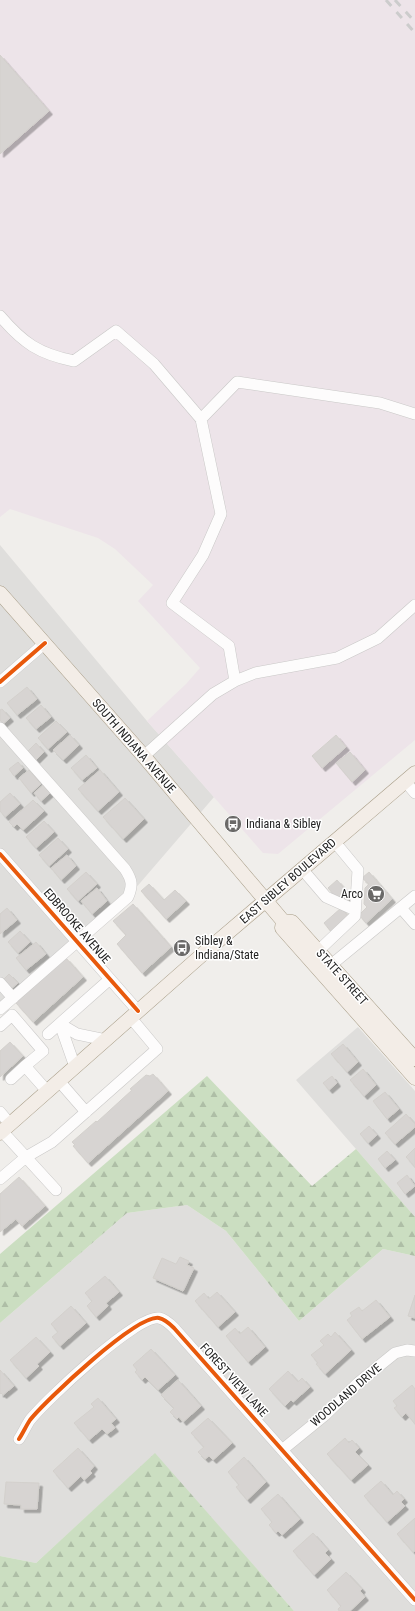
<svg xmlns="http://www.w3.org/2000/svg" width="415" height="1611" font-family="'Roboto Condensed',sans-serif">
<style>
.residential{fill:#dfdedc}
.railway{fill:#ede4e9}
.forest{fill:url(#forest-firs)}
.building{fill:#d7d4d2;stroke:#d3d0cc;filter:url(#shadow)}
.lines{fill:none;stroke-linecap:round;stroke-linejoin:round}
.minor-casing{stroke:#c9c8c7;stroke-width:12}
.major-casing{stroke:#a79c86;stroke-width:15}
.minor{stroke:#fdfcfc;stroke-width:11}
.major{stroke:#f3ede7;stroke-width:14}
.rail{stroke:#ccc;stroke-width:3;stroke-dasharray:8 8;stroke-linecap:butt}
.cycleway-casing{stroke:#fff;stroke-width:6}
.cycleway{stroke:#e8590c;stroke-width:4}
.labels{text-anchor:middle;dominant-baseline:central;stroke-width:3;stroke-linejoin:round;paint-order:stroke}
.street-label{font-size:12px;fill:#222;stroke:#fff}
.poi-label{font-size:12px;fill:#222;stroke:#fff;text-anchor:start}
</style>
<defs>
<pattern id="forest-firs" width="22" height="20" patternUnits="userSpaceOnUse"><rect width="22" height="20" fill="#cbdec1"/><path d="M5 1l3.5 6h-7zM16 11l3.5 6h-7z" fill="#aebea6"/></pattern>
<filter id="shadow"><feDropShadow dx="3.5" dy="3.5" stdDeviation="0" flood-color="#0004"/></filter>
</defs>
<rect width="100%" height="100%" fill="#f0eeeb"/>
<path class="residential" d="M 0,545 L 147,721 L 214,797 L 128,897 L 0,1008 Z
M 358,1027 L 415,1091 L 415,1217 L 296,1080 Z
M 187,1205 L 226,1231 L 299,1321 L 383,1249 L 415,1256 L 415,1611 L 294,1611 L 155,1454 L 36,1563 L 0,1556 L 0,1323 L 127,1213 Z"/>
<path class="railway" d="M 0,0 L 415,0 L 415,740 L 278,854 L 263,853 L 147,721 L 186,684 L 200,668 L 138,601 L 153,585 L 115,549 L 98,538 L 10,509 L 0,517 Z"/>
<path class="forest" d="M 207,1076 L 312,1186 L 356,1149 L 415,1217 L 415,1256 L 383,1249 L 299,1321 L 226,1231 L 187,1205 L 127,1213 L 0,1323 L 0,1254 Z
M 155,1453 L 294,1611 L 0,1611 L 0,1556 L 36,1563 Z"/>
<path class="building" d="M 0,55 L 49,111 L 0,154 Z
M 27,687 L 37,699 L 17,715 L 7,703 Z
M 41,705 L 51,717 L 36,729 L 26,718 Z
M 2,709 L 10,718 L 3,724 L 0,720 L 0,710 Z
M 56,721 L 67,732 L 48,749 L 38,738 Z
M 70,735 L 79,745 L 63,760 L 53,750 Z
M 336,735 L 346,747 L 322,768 L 312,756 Z
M 36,743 L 44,752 L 36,760 L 28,751 Z
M 350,752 L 365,770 L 352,782 L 336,763 Z
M 86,755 L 97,768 L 82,780 L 71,768 Z
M 18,762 L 23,768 L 14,776 L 9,769 Z
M 29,770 L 41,784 L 31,793 L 19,778 Z
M 100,770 L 119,792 L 98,811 L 78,789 Z
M 43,785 L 50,793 L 41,801 L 34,793 Z
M 10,793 L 20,804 L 5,817 L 0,811 L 0,802 Z
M 125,798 L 144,819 L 123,839 L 103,817 Z
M 33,800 L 44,811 L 23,830 L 17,824 L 14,827 L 9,822 Z
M 44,821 L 54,832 L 36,848 L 26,837 Z
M 58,838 L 68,849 L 49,866 L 39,855 Z
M 67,855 L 76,866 L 61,880 L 51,868 Z
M 86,872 L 97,884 L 78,901 L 67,889 Z
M 369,872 L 392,899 L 366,923 L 359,915 L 367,907 L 364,904 L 365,888 L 369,884 L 362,878 Z
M 337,880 L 352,897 L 343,906 L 328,888 Z
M 149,884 L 164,900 L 175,890 L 186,901 L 166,919 L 141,891 Z
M 97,888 L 107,901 L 92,914 L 81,901 Z
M 133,904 L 171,947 L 142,973 L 117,944 L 126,935 L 113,921 Z
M 7,908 L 17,920 L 0,934 L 0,914 Z
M 341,908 L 350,918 L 332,933 L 324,923 Z
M 20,931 L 30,942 L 18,953 L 8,942 Z
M 36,942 L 46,954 L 26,970 L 16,958 Z
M 66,958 L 83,977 L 33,1022 L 16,1003 Z
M 9,974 L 18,983 L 11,989 L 3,980 Z
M 10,1042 L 23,1056 L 0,1077 L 0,1051 Z
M 343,1044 L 358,1062 L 347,1072 L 331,1054 Z
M 363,1069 L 376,1085 L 364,1096 L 350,1080 Z
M 153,1074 L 168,1091 L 88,1163 L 73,1146 L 75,1145 L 72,1142 L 96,1121 L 97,1122 L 132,1090 L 130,1089 L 146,1075 L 150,1076 Z
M 332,1076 L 337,1083 L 329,1090 L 323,1083 Z
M 385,1092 L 399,1109 L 387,1119 L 373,1101 Z
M 406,1114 L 415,1124 L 415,1127 L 395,1144 L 385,1133 Z
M 369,1126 L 377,1135 L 368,1143 L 360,1134 Z
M 415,1148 L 415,1167 L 406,1157 Z
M 387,1151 L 395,1160 L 385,1168 L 378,1159 Z
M 407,1175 L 415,1186 L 405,1194 L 397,1183 Z
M 19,1177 L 45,1206 L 22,1226 L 16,1219 L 0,1232 L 0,1194 Z
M 180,1257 L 189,1261 L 187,1265 L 194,1268 L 183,1291 L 153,1278 L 162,1258 L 176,1264 Z
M 105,1276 L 119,1292 L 106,1303 L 108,1306 L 96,1317 L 87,1306 L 92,1301 L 85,1293 Z
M 217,1292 L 235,1312 L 218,1327 L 195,1301 L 204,1293 L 209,1299 Z
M 415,1295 L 415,1318 L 408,1316 Z
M 376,1300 L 390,1317 L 362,1339 L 347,1320 L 352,1316 L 350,1313 L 359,1307 L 362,1311 Z
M 71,1306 L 86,1323 L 60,1346 L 52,1337 L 58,1332 L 51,1324 Z
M 248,1327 L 265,1347 L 248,1362 L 226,1336 L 235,1328 L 240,1334 Z
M 335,1332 L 351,1350 L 325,1374 L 316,1364 L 318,1363 L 311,1355 L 324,1345 L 320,1341 L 328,1334 L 331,1337 Z
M 36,1337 L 50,1352 L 37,1364 L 39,1366 L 26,1378 L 10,1360 Z
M 151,1349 L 175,1375 L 158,1390 L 145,1377 L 142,1380 L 135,1372 L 137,1370 L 133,1365 Z
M 0,1370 L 14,1386 L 3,1395 L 1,1393 L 0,1394 Z
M 288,1371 L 298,1382 L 302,1378 L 310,1387 L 293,1402 L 291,1400 L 285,1406 L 269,1389 Z
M 178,1380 L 201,1406 L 183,1422 L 179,1417 L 177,1419 L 170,1412 L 174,1408 L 161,1395 Z
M 412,1385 L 415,1389 L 415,1424 L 406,1413 L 402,1417 L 394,1408 L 397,1406 L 393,1401 Z
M 98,1398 L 116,1419 L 111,1423 L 115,1428 L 107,1434 L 102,1429 L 89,1440 L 74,1423 L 94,1407 L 91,1404 Z
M 208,1418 L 232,1443 L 213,1460 L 209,1456 L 205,1459 L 198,1452 L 204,1447 L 191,1433 Z
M 345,1438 L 349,1443 L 352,1440 L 359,1448 L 355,1452 L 368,1465 L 351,1480 L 327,1454 Z
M 78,1448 L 94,1466 L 90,1471 L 92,1473 L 84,1480 L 81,1476 L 68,1488 L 53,1471 Z
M 244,1457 L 266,1482 L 247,1500 L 236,1487 L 239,1485 L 228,1472 Z
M 381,1481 L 393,1495 L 397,1491 L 404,1499 L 401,1502 L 405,1506 L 387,1522 L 364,1496 Z
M 6,1482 L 39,1483 L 37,1509 L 21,1509 L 21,1505 L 4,1504 Z
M 278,1494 L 300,1519 L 282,1535 L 278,1531 L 276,1533 L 269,1525 L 272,1522 L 261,1509 Z
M 415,1518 L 415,1551 L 413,1552 L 397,1534 Z
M 313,1533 L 328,1550 L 325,1553 L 331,1559 L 314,1575 L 293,1551 Z
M 346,1572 L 362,1589 L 360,1591 L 365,1597 L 350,1611 L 339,1611 L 338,1609 L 341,1606 L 327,1590 Z"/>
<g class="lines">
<defs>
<path id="minor" d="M 0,316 C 23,343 39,354 74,361 L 116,331 L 154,364 L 201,419
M 235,681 L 229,646 L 172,603 L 203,555 L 221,514 L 201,419 L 237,382 L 380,403 L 415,414
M 0,682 L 45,643
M 0,728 L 125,869 C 132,880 133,885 128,897 L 0,1009
M 144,756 L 213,694 L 235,681 L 255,673 L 337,658 L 378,638 L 415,605
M 405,781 L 415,793
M 0,854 L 138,1011
M 302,869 L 326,897 L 355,910
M 401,908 L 415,924
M 318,951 L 355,916 L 358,870 L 334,841
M 331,965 L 415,896
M 0,983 L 13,998
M 60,1024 L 77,1034 L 106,1040
M 60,1024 L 75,1067
M 0,1026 L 12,1015 L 43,1051 L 25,1066 L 47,1091
M 48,1034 L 110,979
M 11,1079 L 25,1066
M 59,1081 L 86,1112
M 0,1112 L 10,1124
M 2,1131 L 56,1190
M 0,1179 L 26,1157 L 52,1142 L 157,1049 L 131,1018
M 19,1439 C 23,1433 26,1426 30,1420 C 45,1401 137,1314 159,1318 C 164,1319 170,1324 174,1328 L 415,1600
M 282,1450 L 325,1415 L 358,1383 L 395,1353 L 407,1350 L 415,1351"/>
<path id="major" d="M 0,593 L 141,753 L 283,921 L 292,922 L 415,1059
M 283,921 L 282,928 L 415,1078
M 0,1133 L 204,953 L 415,773"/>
</defs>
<use href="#minor" class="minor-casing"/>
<use href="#major" class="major-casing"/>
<use href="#minor" class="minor"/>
<use href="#major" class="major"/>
<path class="rail" d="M 386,0 L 415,33
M 395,0 L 415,22"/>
<defs>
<path id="cycleway" d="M 0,682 L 45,643
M 0,854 L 138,1011
M 19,1439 C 23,1433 26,1426 30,1420 C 45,1401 137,1314 159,1318 C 164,1319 170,1324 174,1328 L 415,1600"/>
</defs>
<use href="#cycleway" class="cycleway-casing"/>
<use href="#cycleway" class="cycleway"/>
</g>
<defs>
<symbol id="bus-disc" viewBox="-11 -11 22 22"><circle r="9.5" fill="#6a6968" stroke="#fff"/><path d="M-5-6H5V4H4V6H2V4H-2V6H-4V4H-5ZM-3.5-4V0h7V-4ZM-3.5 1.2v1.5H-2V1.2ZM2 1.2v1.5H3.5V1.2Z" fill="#fff"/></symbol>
<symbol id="supermarket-disc" viewBox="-11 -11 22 22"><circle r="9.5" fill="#6a6968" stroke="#fff"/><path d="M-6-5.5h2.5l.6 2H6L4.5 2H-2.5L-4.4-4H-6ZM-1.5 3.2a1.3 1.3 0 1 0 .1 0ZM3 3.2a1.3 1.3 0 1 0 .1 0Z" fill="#fff"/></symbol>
</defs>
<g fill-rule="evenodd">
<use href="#bus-disc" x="223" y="814" width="20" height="20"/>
<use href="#supermarket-disc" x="366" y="884" width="20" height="20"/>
<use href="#bus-disc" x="172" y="938" width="20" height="20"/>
</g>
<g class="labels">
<g class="street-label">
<text transform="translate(134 746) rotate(49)">SOUTH INDIANA AVENUE</text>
<text transform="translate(288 881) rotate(-41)">EAST SIBLEY BOULEVARD</text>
<text transform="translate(77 926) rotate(49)">EDBROOKE AVENUE</text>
<text transform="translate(342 977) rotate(48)">STATE STREET</text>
<text transform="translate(234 1380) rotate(48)">FOREST VIEW LANE</text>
<text transform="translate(346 1395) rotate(-41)">WOODLAND DRIVE</text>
</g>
<g class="poi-label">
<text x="246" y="824">Indiana &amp; Sibley</text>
<text x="363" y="894" text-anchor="end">Arco</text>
<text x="195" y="941">Sibley &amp;<tspan x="195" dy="14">Indiana/State</tspan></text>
</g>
</g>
</svg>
